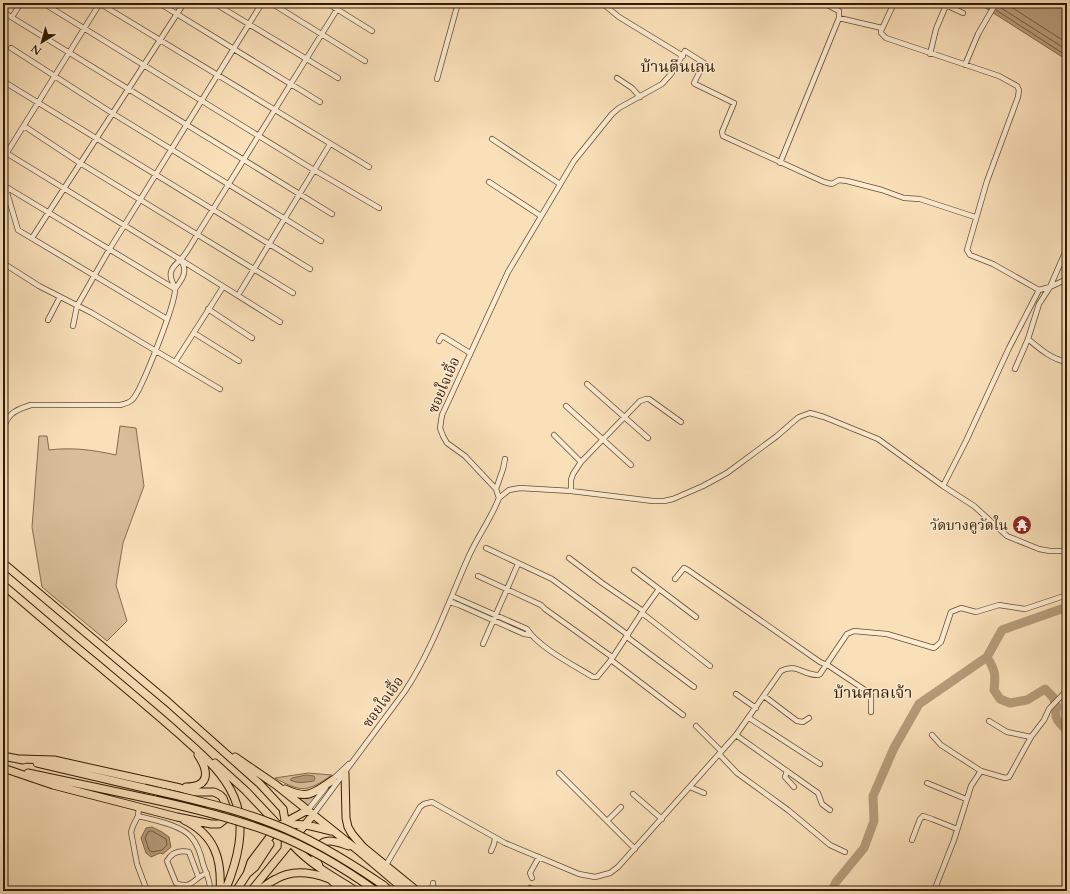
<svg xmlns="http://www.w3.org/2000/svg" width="1070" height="894" font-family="Cardo,'Noto Serif Thai',serif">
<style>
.green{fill:#d8bf9a;stroke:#846d4f}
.water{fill:#b69d7b;stroke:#81694b}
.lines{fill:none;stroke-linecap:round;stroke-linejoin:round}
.shore{stroke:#745c40;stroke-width:1}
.river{stroke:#b69d7b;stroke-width:9}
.minor-casing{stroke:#634c31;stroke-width:6}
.primary-casing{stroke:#311b04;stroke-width:9}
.minor{stroke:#fcebd2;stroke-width:4.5}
.primary{stroke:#fae0b9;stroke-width:7}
.primary-bridge-casing{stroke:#311b04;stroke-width:9;stroke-linecap:butt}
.primary-bridge{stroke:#fae0b9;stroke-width:7}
.labels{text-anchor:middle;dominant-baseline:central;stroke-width:3;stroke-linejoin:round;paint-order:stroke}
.street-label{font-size:14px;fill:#311b04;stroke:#fcebd2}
.poi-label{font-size:14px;fill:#311b04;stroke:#fcebd2;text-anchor:end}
.quarter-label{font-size:16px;fill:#311b04;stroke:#fcebd2}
</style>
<rect width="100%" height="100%" fill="#fae0b9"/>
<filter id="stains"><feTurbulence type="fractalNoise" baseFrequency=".005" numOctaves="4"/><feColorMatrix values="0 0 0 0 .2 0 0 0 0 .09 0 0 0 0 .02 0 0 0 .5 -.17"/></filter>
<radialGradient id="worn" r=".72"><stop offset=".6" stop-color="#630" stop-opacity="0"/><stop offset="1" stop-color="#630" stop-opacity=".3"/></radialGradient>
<path class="green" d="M 120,426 L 136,428 L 144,486 L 123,543 L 116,585 L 127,621 L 107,641 L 42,587 L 32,527 L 39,436 L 47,436 L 49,450 C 72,447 94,450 116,455 Z
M 308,773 L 332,775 C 307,792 302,793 275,778 Z
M 285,789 L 301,795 L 324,790 L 308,808 Z"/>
<path class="water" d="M 978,3 L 1067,3 L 1067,60 L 984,7 Z
M 306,775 L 314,776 L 315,778 L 314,781 C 306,782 298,784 290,780 L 292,778 Z
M 152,827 L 162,832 L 169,837 L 171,847 L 163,854 L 160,853 L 151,857 L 146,853 L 141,838 L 146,828 Z"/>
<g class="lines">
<path class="shore" d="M 1005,3 L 1067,43
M 998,6 L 1067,50
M 996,10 L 1067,56
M 152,831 L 166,839 L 167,845 L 162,850 L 152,852 L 149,850 L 145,838 L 148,832 Z"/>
<path class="river" d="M 987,657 C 995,670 996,675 994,690 L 1000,699 L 1010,703 L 1027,700 L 1045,689 L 1053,697 L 1057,707 C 1053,718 1059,723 1067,730
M 832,891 L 836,882 L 864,848 L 874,821 L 873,796 L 894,748 L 919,704 L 987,657 L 1002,630 L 1067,607"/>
<defs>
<path id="minor" d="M 43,3 L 314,170 L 379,208
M 99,3 L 369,167
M 159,3 L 320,102
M 214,3 L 338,78
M 271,3 L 365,61
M 327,3 L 372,31
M 602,3 L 619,17 L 683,56
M 824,3 L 839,11 L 839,18
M 894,3 L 881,31 L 881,33 L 886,38 L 999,76 L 1017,86 L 1019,90 L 1018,97 L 987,181 L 967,250 L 970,255 L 993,264 L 1039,290
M 946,5 L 963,13
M 3,12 L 332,214
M 12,17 L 21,3
M 11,48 L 112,113 L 321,241
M 930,54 L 936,29 L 947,3
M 965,65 L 978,34 L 996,3
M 617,78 L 632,88 L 640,97
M 437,79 L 458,3
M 6,83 L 310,269
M 24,126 L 80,163 L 293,293
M 492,139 L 560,184
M 3,151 L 181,260 L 280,322
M 3,159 L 100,3
M 780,163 L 839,18 L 882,28
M 489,182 L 541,216
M 3,185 L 175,289 C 181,281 188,272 182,262
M 5,186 L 18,230 L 167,319
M 32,238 L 184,3
M 3,263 L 39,286 L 92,313 L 220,389
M 240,292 L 330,144
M 208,309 L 252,338
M 48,320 L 60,297
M 73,326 L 77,306 L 109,250 L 262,3
M 194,333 L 239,361
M 1028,339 C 1040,349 1051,359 1067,362
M 439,341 L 442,336 L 444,337 L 470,353
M 175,362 L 223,287
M 1015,369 L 1028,339 L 1039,304 L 1050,287 L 1067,279
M 587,384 L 648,438
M 566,406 L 631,465
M 3,434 C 5,415 14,410 31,405 L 120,405 C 124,404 129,403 132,400 C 141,392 176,302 175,289 C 174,283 169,279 171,272 C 173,265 178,263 182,258 C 188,251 192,243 197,235 L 341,3
M 554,435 L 581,462
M 943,486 L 966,441 L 1009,348 L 1039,290 L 1050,287 L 1067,248
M 496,489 L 503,469 L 505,459
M 571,491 L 571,480 L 573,474 L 581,462 L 640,401 L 646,399 L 649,399 L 681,422
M 499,498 L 509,490 L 520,488 L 571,491 L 653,501 L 664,501 L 673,499 L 703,486 L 727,473 L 777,436 L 793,422 L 799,417 L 810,413 L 824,417 L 878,439 L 943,486 L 974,506 L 1007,536 L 1039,549 L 1050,551 L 1067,551
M 486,548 L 552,579 L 628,635
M 634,570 L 659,589
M 478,576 L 541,605 L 545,609 L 612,657
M 675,579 L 684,568 L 688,570 L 820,662 L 829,666 L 871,694 L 871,712
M 452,596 L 527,629 C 538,647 575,666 593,677 L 597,677 L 611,660 L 643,611 L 602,583 L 569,558
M 450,602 L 459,605 L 524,634 L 531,635
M 643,611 L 659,589 L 696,617
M 642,613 L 710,666
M 627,637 L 694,687
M 483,644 L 518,564
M 611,660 L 683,715
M 736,694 L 756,708
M 764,696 L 797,721 L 803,722 L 809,718
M 749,718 L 820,764
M 989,721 L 1007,732 L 1031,737
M 696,726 L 721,751
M 736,735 L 818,793 L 822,804 L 830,810
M 932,735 L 941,745 L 981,771
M 719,754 L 737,773 L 788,810 L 830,845 L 845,852
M 787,771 L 785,777 L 794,787
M 559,773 L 635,849
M 331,781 L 349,764
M 927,783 L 966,799
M 690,787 L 704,793
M 633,794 L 662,819
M 139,807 L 138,816 L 133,826 L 131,832 L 137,864 L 147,891
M 308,810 L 326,787
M 313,815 L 405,691 C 432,650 448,603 468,558 C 477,537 491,519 499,498 L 496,489 L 480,472 L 465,456 L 447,443 L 443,436 L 440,428 L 442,415 L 508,272 L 574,161 L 612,114 L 619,108 L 662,84 L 671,74 L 685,51 L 704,63 L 694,83 L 695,84 L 734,103 L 722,132 L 723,136 L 824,182 L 832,184 L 839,180 L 847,181 L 882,190 L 904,198 L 920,199 L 975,217
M 138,816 C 154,820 182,825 192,838 C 198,845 201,855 203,864 C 206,873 211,882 210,891
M 607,821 L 621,807
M 912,840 L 920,819 L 923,816 L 932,819 L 957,829
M 491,851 L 494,844 L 495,838
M 386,865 L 420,807 L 424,804 L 432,802 L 505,843 L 579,874 L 595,877 L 610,873 L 618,867 L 736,735 L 781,671 C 796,663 803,675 818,675 L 820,674 L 847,634 L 854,631 L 887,634 L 934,648 L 941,642 L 951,612 L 961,608 L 976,612 L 999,605 L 1025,609 L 1067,595
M 198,876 L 189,852 C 180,850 172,852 167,861 L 176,883 C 192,890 193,878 207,873
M 532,878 L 530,873 L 539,857
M 432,891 L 433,883
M 528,891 L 530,888
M 934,891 L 954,840 L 971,786 L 981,771 L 1005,778 L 1009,777 L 1031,737 L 1044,720 L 1049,709 L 1067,690"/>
<path id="primary" d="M 3,563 L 168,702 L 260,784 L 283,809 L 286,826 L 285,849
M 3,585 C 35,612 66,639 98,665 C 125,688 152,710 179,734 C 199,752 223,771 234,797 C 247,827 237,862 225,891
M 3,756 L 23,760
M 235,757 L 276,785 L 360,852 L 406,891
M 37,763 L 144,788
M 215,763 L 246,791 L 279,826
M 3,768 L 53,785 L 177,817 L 211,824 L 219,824 L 224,820 L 227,815 L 226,806 L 223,798 L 220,795 L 214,792 L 193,792 L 180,788 L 54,760 L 20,759
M 28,773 L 155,800
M 345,773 L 346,818 L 348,827 L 352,834 L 363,847 L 417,891
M 186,787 C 210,787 209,771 198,755
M 285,789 C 308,800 314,793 333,780
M 184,820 C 215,835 222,859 220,891
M 283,828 C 297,820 317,828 331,831
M 288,839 C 305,862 333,876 356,891
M 319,866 C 318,863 315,859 315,857 C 314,849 322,841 329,841 C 336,841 343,844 349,846
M 248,873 L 255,867 L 270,844
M 332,881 L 344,891
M 383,885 L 390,891
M 236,891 L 247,874 L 251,862 L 278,826 L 308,810
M 251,891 L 313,815
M 258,891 C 264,887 269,882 276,879 C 294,868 318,873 336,882"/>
</defs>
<use href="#minor" class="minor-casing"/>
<use href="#primary" class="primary-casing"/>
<use href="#minor" class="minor"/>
<use href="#primary" class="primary"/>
<defs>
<path id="primary-bridge" d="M 144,788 C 187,798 230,807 271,823 C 311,838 348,861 383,885
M 155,800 C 196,809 237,819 275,834 C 311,848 345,869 376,891"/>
</defs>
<use href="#primary-bridge" class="primary-bridge-casing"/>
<use href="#primary-bridge" class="primary-bridge"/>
</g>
<defs>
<symbol id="temple-disc" viewBox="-11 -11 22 22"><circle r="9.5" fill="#8f2418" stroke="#fcebd2"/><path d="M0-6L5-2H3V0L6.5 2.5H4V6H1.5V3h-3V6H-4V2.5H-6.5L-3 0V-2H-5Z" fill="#fff"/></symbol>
</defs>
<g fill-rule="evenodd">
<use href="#temple-disc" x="1011" y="514" width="22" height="22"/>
</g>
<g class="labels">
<g class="street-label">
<text transform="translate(444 385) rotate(-67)">ซอยใจเอื้อ</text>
<text transform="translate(383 702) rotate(-54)">ซอยใจเอื้อ</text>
</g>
<g class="poi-label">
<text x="1008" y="525">วัดบางคูวัดใน</text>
</g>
<g class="quarter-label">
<text x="678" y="67">บ้านตีนเลน</text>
<text x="873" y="693">บ้านศาลเจ้า</text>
</g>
</g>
<rect width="1070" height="894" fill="none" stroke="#fae0b9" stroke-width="16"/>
<rect x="4" y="4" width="1062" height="886" fill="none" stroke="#311b04" stroke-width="2"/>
<rect x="8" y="8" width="1054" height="878" fill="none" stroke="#311b04"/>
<g transform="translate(42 42) rotate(217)" stroke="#fcebd2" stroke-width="3" paint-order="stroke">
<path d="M0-3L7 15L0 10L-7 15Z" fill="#311b04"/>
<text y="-6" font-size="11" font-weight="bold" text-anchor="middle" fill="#311b04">N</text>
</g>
<rect width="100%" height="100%" filter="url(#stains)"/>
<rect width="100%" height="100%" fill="url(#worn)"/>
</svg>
